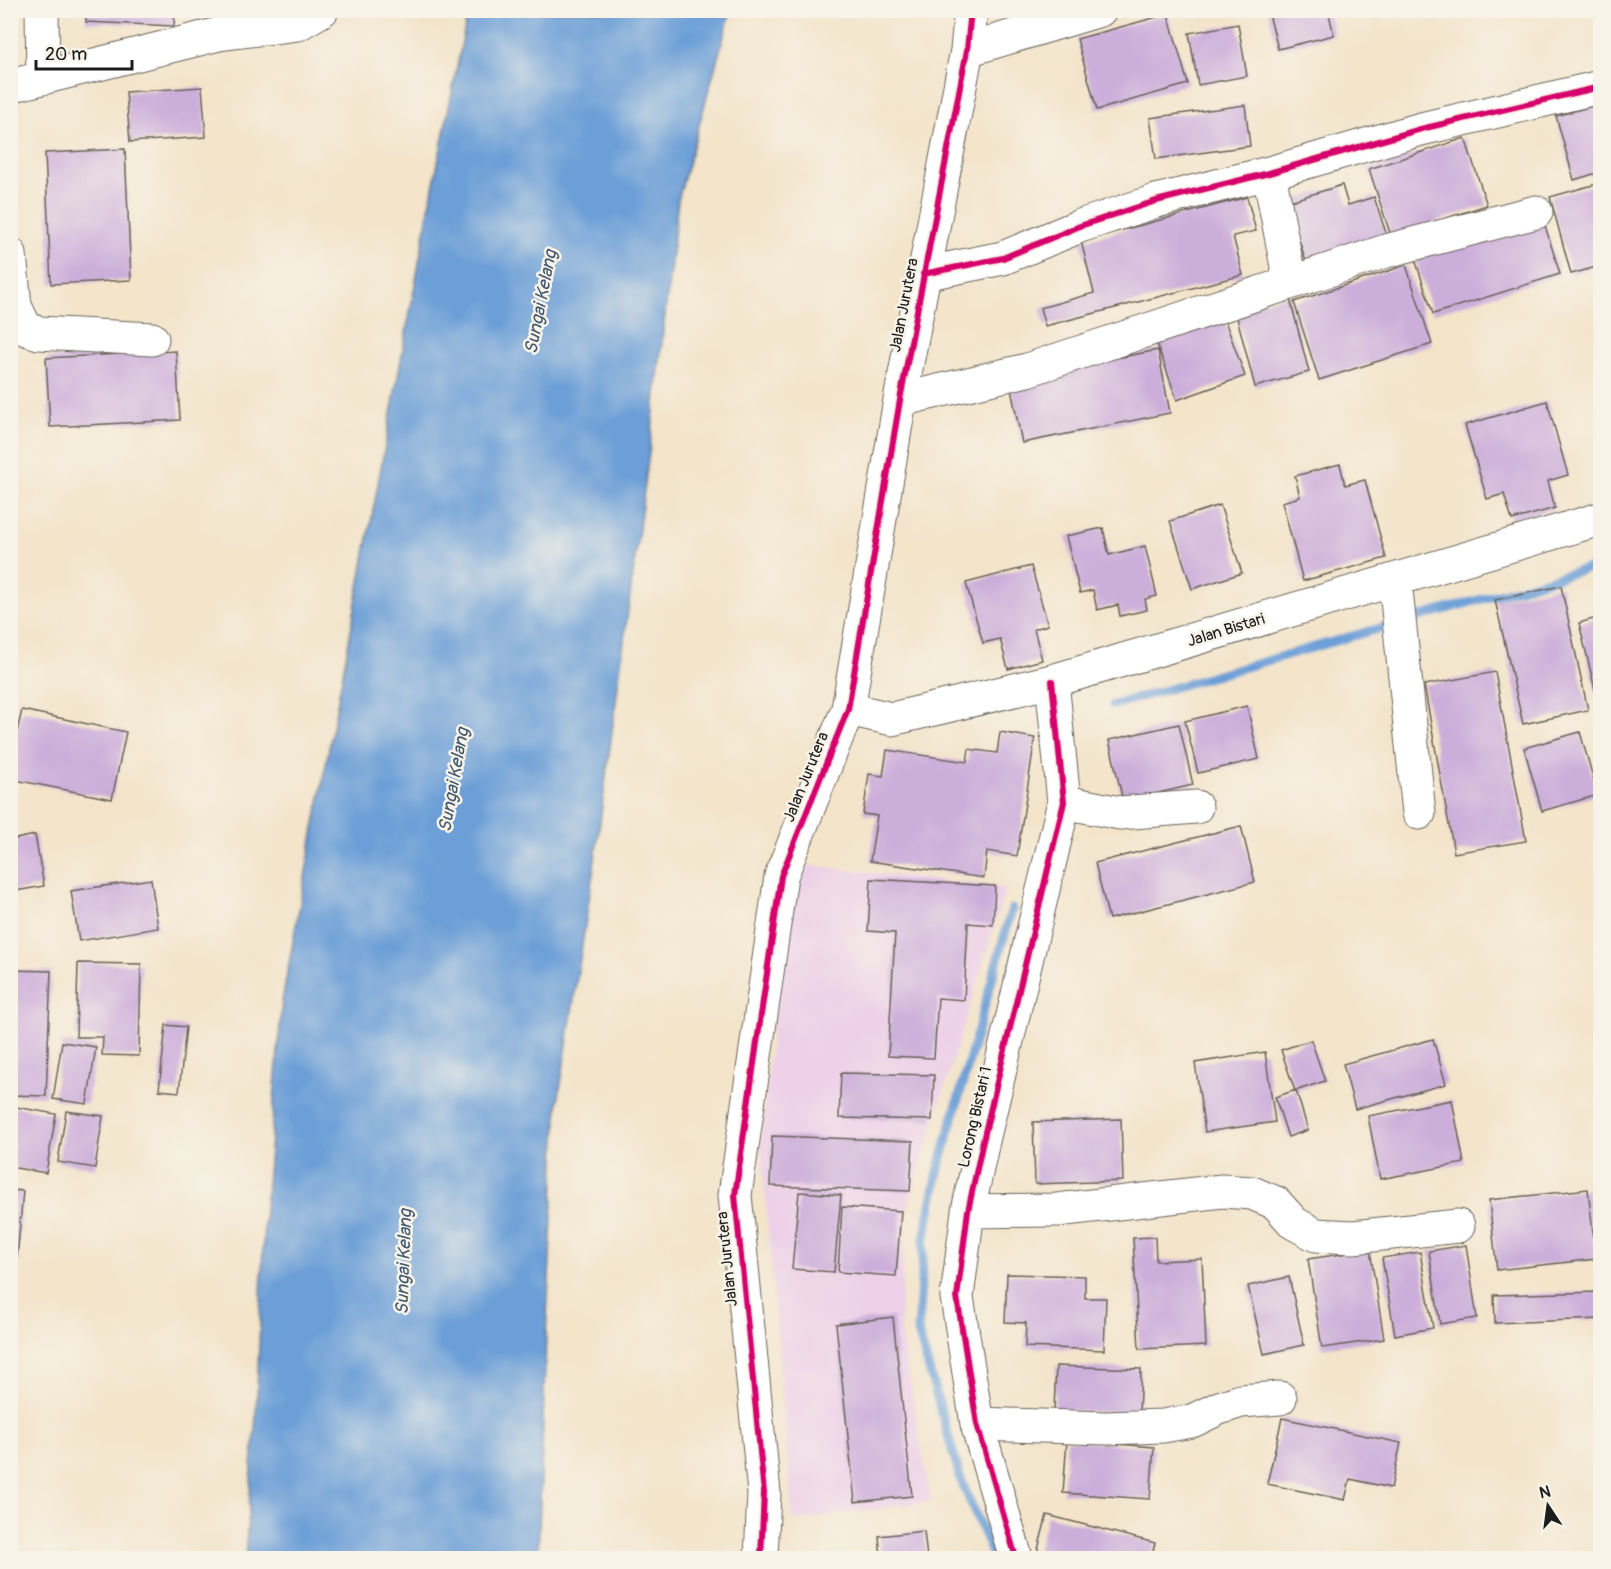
<svg xmlns="http://www.w3.org/2000/svg" width="1611" height="1569" font-family="Pangolin,sans-serif">
<style>
.built{fill:#edd0e8}
.water{fill:#6c9fd7;stroke:#445e7a;stroke-width:1.5}
.lines{fill:none;stroke-linecap:round;stroke-linejoin:round}
.stream{stroke:#6c9fd7;stroke-width:9}
.building{fill:#ccaeda}
.minor-casing{stroke:#676259;stroke-width:35}
.minor{stroke:#fff;stroke-width:33}
.cycleway-casing{stroke:#f7f3e8;stroke-width:10}
.cycleway{stroke:#d6006c;stroke-width:6}
.labels{text-anchor:middle;dominant-baseline:central;stroke-width:5;stroke-linejoin:round;paint-order:stroke}
.street-label{font-size:16px;fill:#1c1c1c;stroke:#f7f3e8}
.water-label{font-size:18px;font-style:italic;fill:#405770;stroke:#f7f3e8}
</style>
<rect width="100%" height="100%" fill="#f7f3e8"/>
<filter id="ink" filterUnits="userSpaceOnUse"><feTurbulence type="fractalNoise" baseFrequency=".0167" numOctaves="2"/><feDisplacementMap in="SourceGraphic" scale="12" xChannelSelector="R" yChannelSelector="G"/><feConvolveMatrix kernelMatrix="1 2 1 2 8 2 1 2 1" color-interpolation-filters="sRGB"/></filter>
<filter id="wash" filterUnits="userSpaceOnUse"><feTurbulence type="fractalNoise" baseFrequency=".008" numOctaves="4" result="noise"/><feDisplacementMap in="SourceGraphic" scale="24" xChannelSelector="R" yChannelSelector="G"/><feGaussianBlur stdDeviation="1.35" result="paint"/><feColorMatrix in="noise" values="0 0 0 0 0 0 0 0 0 0 0 0 0 0 0 0 0 1.4 0 .05"/><feComposite in="paint" operator="in"/></filter>
<g filter="url(#wash)">
<rect width="100%" height="100%" fill="#f3e4ca"/>
<path class="built" d="M 804,865 L 1006,888 L 905,1216 L 900,1327 L 931,1501 L 793,1521 L 761,1146 L 783,918 Z"/>
<path class="water" d="M 468,11 L 731,11 L 678,200 L 651,438 L 594,867 L 558,1103 L 546,1337 L 538,1558 L 245,1558 L 256,1416 L 264,1223 L 282,1001 L 432,193 Z"/>
<g class="lines">
<path class="stream" d="M 1113,705 L 1600,565
M 994,1558 L 961,1480 L 918,1331 L 924,1239 L 939,1167 L 1012,909"/>
</g>
<g id="blocks">
<path class="building" d="M 86,10 L 175,10 L 174,26 L 86,22 Z
M 1268,10 L 1328,10 L 1334,35 L 1278,49 Z
M 1372,10 L 1399,10 L 1399,11 L 1375,18 Z
M 1168,14 L 1188,84 L 1097,110 L 1077,39 Z
M 1238,24 L 1247,76 L 1198,85 L 1189,33 Z
M 202,87 L 206,137 L 130,142 L 126,92 Z
M 1600,104 L 1600,172 L 1574,180 L 1556,116 Z
M 1245,105 L 1250,146 L 1156,159 L 1150,118 Z
M 1465,138 L 1487,205 L 1391,236 L 1369,169 Z
M 125,149 L 131,280 L 51,284 L 45,153 Z
M 1600,183 L 1600,266 L 1571,274 L 1550,197 Z
M 1342,185 L 1348,205 L 1374,197 L 1388,239 L 1307,265 L 1287,202 Z
M 1247,197 L 1256,231 L 1233,236 L 1243,275 L 1045,326 L 1040,308 L 1094,293 L 1081,241 Z
M 1543,219 L 1560,274 L 1433,314 L 1415,259 Z
M 1406,265 L 1432,344 L 1319,380 L 1294,302 Z
M 1289,295 L 1309,372 L 1255,387 L 1235,310 Z
M 1224,318 L 1245,376 L 1177,400 L 1156,341 Z
M 1158,350 L 1170,413 L 1022,443 L 1009,379 Z
M 176,351 L 180,420 L 50,427 L 46,358 Z
M 1547,401 L 1568,475 L 1548,481 L 1555,508 L 1512,520 L 1504,494 L 1487,499 L 1465,425 Z
M 1340,464 L 1345,485 L 1365,480 L 1386,558 L 1303,581 L 1282,502 L 1300,497 L 1295,476 Z
M 1220,505 L 1242,573 L 1192,589 L 1170,521 Z
M 1103,528 L 1109,555 L 1145,546 L 1157,596 L 1145,599 L 1147,610 L 1120,616 L 1118,605 L 1097,610 L 1093,590 L 1080,593 L 1066,536 Z
M 1031,566 L 1048,625 L 1034,629 L 1042,660 L 1008,669 L 1000,639 L 983,643 L 966,583 Z
M 1561,586 L 1588,710 L 1523,724 L 1495,600 Z
M 1600,617 L 1600,702 L 1598,702 L 1579,623 Z
M 1495,672 L 1526,841 L 1454,853 L 1424,685 Z
M 1247,706 L 1259,759 L 1198,773 L 1185,721 Z
M 22,710 L 126,732 L 112,799 L 10,779 L 10,762 Z
M 1179,724 L 1193,785 L 1123,801 L 1109,740 Z
M 1000,732 L 1035,738 L 1017,856 L 987,851 L 984,878 L 870,861 L 877,816 L 863,814 L 869,774 L 883,776 L 887,750 L 967,762 L 969,749 L 997,753 Z
M 1580,732 L 1598,795 L 1542,811 L 1524,748 Z
M 1241,826 L 1255,882 L 1109,919 L 1095,863 Z
M 35,835 L 44,886 L 10,892 L 10,840 Z
M 151,879 L 158,928 L 79,941 L 71,891 Z
M 871,879 L 995,886 L 993,925 L 968,923 L 964,1000 L 938,998 L 934,1058 L 888,1056 L 895,933 L 868,931 Z
M 78,963 L 141,964 L 139,1056 L 102,1055 L 103,1037 L 76,1037 Z
M 10,970 L 51,971 L 46,1096 L 10,1095 Z
M 166,1025 L 186,1027 L 179,1092 L 159,1090 Z
M 1433,1039 L 1446,1084 L 1355,1109 L 1343,1064 Z
M 1311,1040 L 1325,1081 L 1295,1091 L 1281,1050 Z
M 62,1042 L 96,1047 L 87,1104 L 53,1099 Z
M 1265,1052 L 1275,1122 L 1205,1132 L 1195,1063 Z
M 841,1073 L 934,1075 L 932,1120 L 839,1118 Z
M 1296,1090 L 1308,1130 L 1288,1137 L 1275,1097 Z
M 1452,1100 L 1464,1163 L 1380,1179 L 1368,1116 Z
M 10,1106 L 56,1114 L 46,1173 L 10,1167 Z
M 66,1111 L 103,1116 L 95,1168 L 58,1162 Z
M 1121,1119 L 1123,1181 L 1035,1184 L 1033,1122 Z
M 772,1136 L 913,1141 L 910,1191 L 770,1186 Z
M 1588,1189 L 1596,1259 L 1497,1270 L 1489,1200 Z
M 10,1190 L 23,1191 L 16,1270 L 10,1270 Z
M 799,1192 L 841,1195 L 834,1272 L 792,1269 Z
M 842,1207 L 901,1211 L 896,1276 L 838,1272 Z
M 1155,1237 L 1156,1261 L 1202,1259 L 1206,1346 L 1139,1349 L 1133,1238 Z
M 1466,1245 L 1477,1318 L 1440,1324 L 1429,1251 Z
M 1370,1250 L 1384,1339 L 1322,1348 L 1308,1259 Z
M 1420,1252 L 1433,1328 L 1395,1335 L 1382,1258 Z
M 1007,1274 L 1085,1276 L 1085,1298 L 1106,1298 L 1104,1350 L 1025,1347 L 1026,1323 L 1005,1322 Z
M 1289,1277 L 1304,1345 L 1264,1354 L 1248,1286 Z
M 1600,1292 L 1600,1319 L 1495,1323 L 1494,1295 Z
M 893,1317 L 912,1496 L 855,1502 L 836,1324 Z
M 1056,1366 L 1141,1369 L 1139,1414 L 1054,1410 Z
M 1282,1418 L 1401,1443 L 1391,1488 L 1350,1479 L 1345,1500 L 1267,1484 Z
M 1067,1440 L 1154,1447 L 1150,1499 L 1063,1493 Z
M 1047,1515 L 1155,1543 L 1151,1558 L 1057,1558 L 1037,1553 Z
M 924,1531 L 927,1558 L 881,1558 L 879,1536 Z"/>
</g>
</g>
<g filter="url(#ink)">
<use href="#blocks" fill-opacity="0" stroke="#676259" stroke-width="1.5"/>
<g class="lines">
<defs>
<path id="minor" d="M 42,10 L 43,78
M 967,50 L 1100,10
M 10,86 L 219,34 L 298,24 L 322,10
M 1269,173 L 1290,282
M 10,254 L 15,306 L 26,329 L 39,333 L 152,339
M 923,274 L 1003,258 L 1080,226 L 1156,201 L 1269,173 L 1421,129 L 1600,87
M 900,400 L 1027,370 L 1386,251 L 1536,212
M 1395,580 L 1419,813
M 848,709 L 892,719 L 1052,681 L 1600,519
M 1064,802 L 1120,813 L 1196,807
M 968,1211 L 1057,1210 L 1222,1191 L 1252,1193 L 1276,1203 L 1294,1223 L 1316,1235 L 1353,1237 L 1458,1226
M 977,1424 L 1106,1428 L 1163,1426 L 1192,1421 L 1219,1408 L 1241,1401 L 1280,1398
M 761,1558 L 764,1493 L 735,1195 L 781,876 L 848,709 L 900,400 L 967,50 L 971,10
M 1016,1558 L 977,1424 L 957,1297 L 968,1211 L 982,1145 L 1064,802 L 1052,681"/>
</defs>
<use href="#minor" class="minor-casing"/>
<use href="#minor" class="minor"/>
<defs>
<path id="cycleway" d="M 923,274 L 1003,258 L 1080,226 L 1156,201 L 1269,173 L 1421,129 L 1600,87
M 761,1558 L 764,1493 L 735,1195 L 781,876 L 848,709 L 900,400 L 967,50 L 971,10
M 1016,1558 L 977,1424 L 957,1297 L 968,1211 L 982,1145 L 1064,802 L 1052,681"/>
</defs>
<use href="#cycleway" class="cycleway-casing"/>
<use href="#cycleway" class="cycleway"/>
</g>
</g>
<g class="labels">
<g class="street-label">
<text transform="translate(904 305) rotate(-79)">Jalan Jurutera</text>
<text transform="translate(1226 630) rotate(-17)">Jalan Bistari</text>
<text transform="translate(806 777) rotate(-68)">Jalan Jurutera</text>
<text transform="translate(975 1117) rotate(-77)">Lorong Bistari 1</text>
<text transform="translate(727 1259) rotate(-96)">Jalan Jurutera</text>
</g>
<g class="water-label">
<text transform="translate(541 302) rotate(-79)">Sungai Kelang</text>
<text transform="translate(454 780) rotate(-80)">Sungai Kelang</text>
<text transform="translate(404 1262) rotate(-88)">Sungai Kelang</text>
</g>
</g>
<rect width="1611" height="1569" fill="none" stroke="#f7f3e8" stroke-width="36"/>
<g transform="translate(1548 1506) rotate(347)" stroke="#f7f3e8" stroke-width="4.5" paint-order="stroke">
<path d="M0-4.5L10 22L0 15L-10 22Z" fill="#1c1c1c"/>
<text y="-9" font-size="16" font-weight="bold" text-anchor="middle" fill="#1c1c1c">N</text>
</g>
<path d="M36 60v9h96v-9" fill="none" stroke="#1c1c1c" stroke-width="3"/>
<text x="45" y="60" font-size="18" fill="#1c1c1c" stroke="#f7f3e8" stroke-width="4.5" paint-order="stroke">20 m</text>
</svg>
